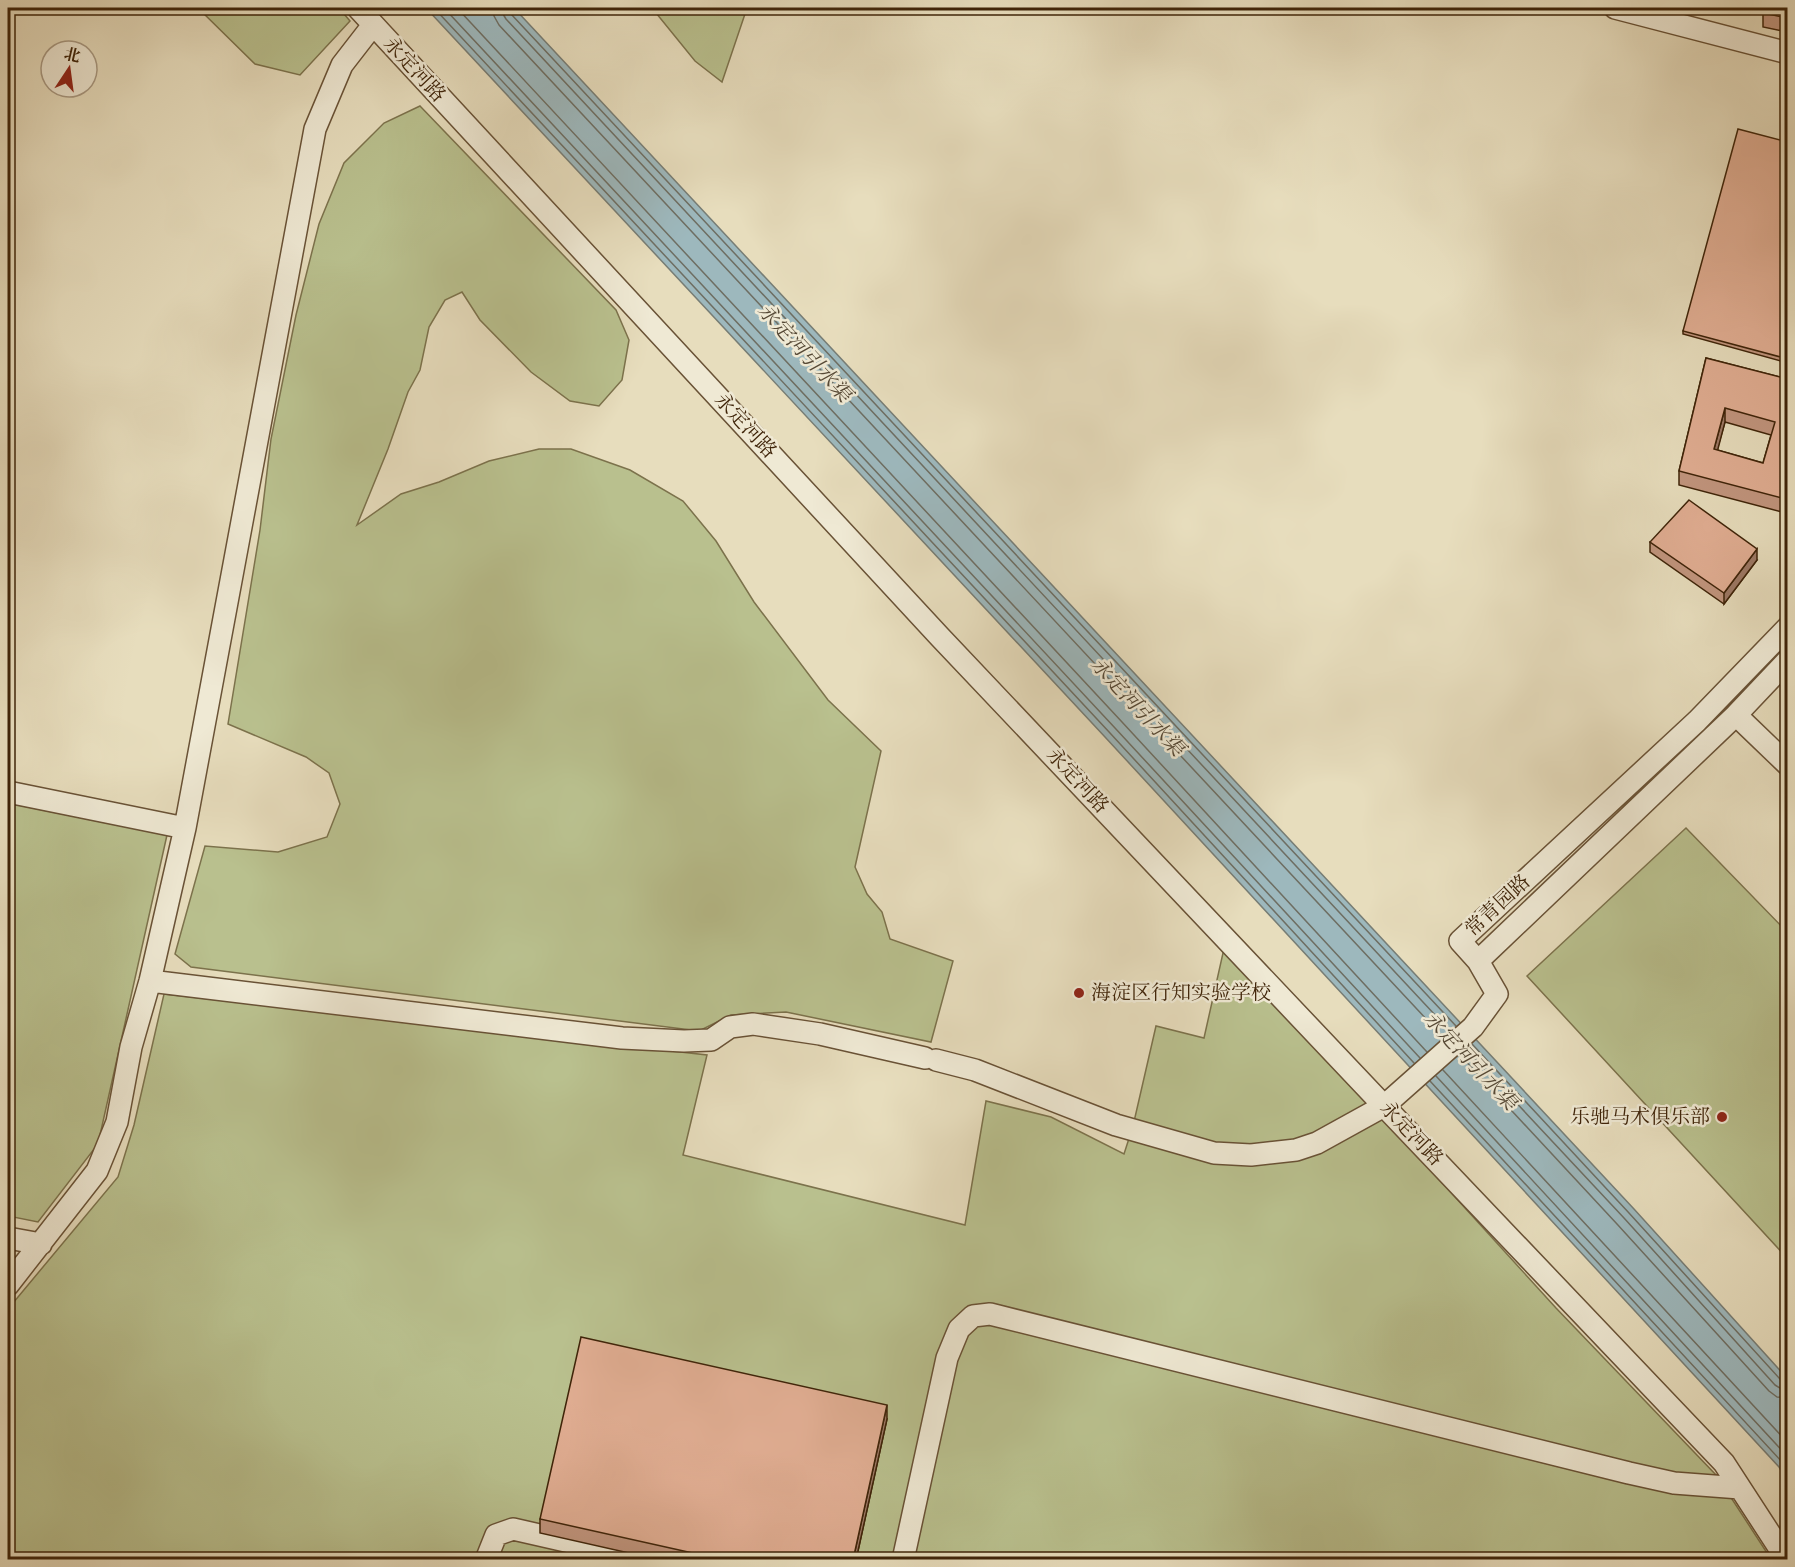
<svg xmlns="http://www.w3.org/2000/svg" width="1795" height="1567" font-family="'Libre Bodoni','Noto Serif SC',serif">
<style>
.green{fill:#b9c08e;stroke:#7c724c;stroke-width:1.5}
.water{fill:#9db8bd;stroke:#777d75;stroke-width:1.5}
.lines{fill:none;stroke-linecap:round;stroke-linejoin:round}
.shore{stroke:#6e6e63;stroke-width:1.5}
.minor-casing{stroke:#695236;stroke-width:24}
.minor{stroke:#efe9d4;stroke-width:21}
.wall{fill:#c1957e;stroke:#3f2409;stroke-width:1.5;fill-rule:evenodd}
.shaded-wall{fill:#9d7966;stroke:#3f2409;stroke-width:1.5}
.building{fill:#e0ad92;stroke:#3f2409;stroke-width:1.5;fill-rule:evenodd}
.poi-dot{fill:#8f2418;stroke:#efe9d4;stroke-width:2}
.labels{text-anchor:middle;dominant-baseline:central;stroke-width:5;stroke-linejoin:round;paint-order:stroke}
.street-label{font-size:20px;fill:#3f2409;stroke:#efe9d4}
.poi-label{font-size:20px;fill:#3f2409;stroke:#efe9d4;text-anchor:start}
.water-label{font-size:21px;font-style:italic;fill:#564936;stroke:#efe9d4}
</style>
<rect width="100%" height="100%" fill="#e7ddbd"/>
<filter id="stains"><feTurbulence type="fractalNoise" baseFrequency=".00333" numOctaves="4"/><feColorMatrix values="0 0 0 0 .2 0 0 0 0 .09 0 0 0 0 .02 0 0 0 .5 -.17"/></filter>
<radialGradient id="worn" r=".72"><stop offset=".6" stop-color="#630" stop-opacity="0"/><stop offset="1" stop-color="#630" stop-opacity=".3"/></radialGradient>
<path class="green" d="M 198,8 L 339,8 L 350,21 L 300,75 L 255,64 Z
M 652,8 L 747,8 L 722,82 L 695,61 Z
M 420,106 L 616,310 L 629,340 L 622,380 L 599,406 L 570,401 L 531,372 L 480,320 L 462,292 L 445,300 L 429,327 L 420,370 L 408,392 L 388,449 L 357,525 L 401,494 L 439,482 L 489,461 L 539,449 L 571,449 L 630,470 L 683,501 L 716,541 L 754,602 L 828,700 L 881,751 L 855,867 L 867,894 L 882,912 L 890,939 L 953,961 L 931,1042 L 786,1012 L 731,1015 L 699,1031 L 191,967 L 175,954 L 205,846 L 278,852 L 327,837 L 340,804 L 329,773 L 306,757 L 228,724 L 260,530 L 271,439 L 296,315 L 319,224 L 344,163 L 384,123 Z
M 8,803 L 167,835 L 98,1144 L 38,1222 L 8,1216 Z
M 1686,828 L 1787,932 L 1787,1258 L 1527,976 Z
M 1225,944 L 1556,1308 L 1717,1476 L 1771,1559 L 8,1560 L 8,1309 L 118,1177 L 134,1125 L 164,994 L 707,1055 L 683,1155 L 965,1225 L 986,1101 L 1051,1117 L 1124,1154 L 1133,1126 L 1156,1026 L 1204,1038 Z"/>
<path class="water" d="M 426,8 L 514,8 L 1634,1209 L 1787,1378 L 1787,1482 L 1779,1467 L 1105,737 Z"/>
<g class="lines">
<path class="shore" d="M 434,8 L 1110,733 L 1414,1063
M 444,8 L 1115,728 L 1420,1058
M 457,8 L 1122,722 L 1427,1052
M 493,8 L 494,16 L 499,25 L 1443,1037
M 502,8 L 503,14 L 506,19 L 1450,1031
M 510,8 L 511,14 L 1456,1026
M 1472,1044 L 1629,1213 L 1780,1379 L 1788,1382
M 1466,1049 L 1624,1218 L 1775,1385 L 1780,1388 L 1788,1389
M 1460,1055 L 1617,1224 L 1769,1391 L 1777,1397 L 1788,1398
M 1443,1070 L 1788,1443
M 1436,1076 L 1788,1457
M 1430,1081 L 1783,1463 L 1788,1470"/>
<defs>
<path id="minor" d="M 358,8 L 940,637 L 1384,1106 L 1724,1463 L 1787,1560
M 1615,8 L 1788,53
M 1736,715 L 1788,765
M 8,792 L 185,828
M 1478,961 L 1736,715 L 1788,660
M 150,981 L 622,1038 L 684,1041 L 711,1040 L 730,1027 L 753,1024 L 820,1034 L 925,1058
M 936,1060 L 975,1070 L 1116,1125 L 1214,1153 L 1251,1155 L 1296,1150 L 1317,1143 L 1384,1106 L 1473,1027 L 1497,994 L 1478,961 L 1460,941 L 1697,721 L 1788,627
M 8,1238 L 41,1244
M 8,1285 L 97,1171 L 117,1122 L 131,1047 L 150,981 L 185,828 L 315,129 L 342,65 L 373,25
M 486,1560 L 496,1535 L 513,1529 L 649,1560
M 903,1560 L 947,1358 L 959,1329 L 973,1316 L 990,1314 L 1629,1473 L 1674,1483 L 1740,1488"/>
</defs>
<use href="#minor" class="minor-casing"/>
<use href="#minor" class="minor"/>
</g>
<path class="wall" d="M 1788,8 L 1788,32 L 1763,27 L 1763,13 Z
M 1788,142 L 1788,363 L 1683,334 L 1683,331 Z
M 1706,358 L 1788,379 L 1788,490 L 1782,512 L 1679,485 L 1679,471 ZM 1725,422 L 1771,435 L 1763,463 L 1717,450 Z
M 1650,542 L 1757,560 L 1724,604 L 1650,552 Z
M 887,1419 L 856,1560 L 660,1560 L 540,1533 L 540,1519 Z"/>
<path class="shaded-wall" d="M 1725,408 L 1725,422 L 1714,464 L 1714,449 Z
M 1788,476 L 1788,490 L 1782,512 L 1782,498 Z
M 1757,549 L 1757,560 L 1724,604 L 1724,593 Z
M 887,1405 L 887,1419 L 856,1560 L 853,1560 Z"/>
<path class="building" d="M 1764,8 L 1788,8 L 1788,18 L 1763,13 Z
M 1738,129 L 1788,142 L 1788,359 L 1683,331 Z
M 1706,358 L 1788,379 L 1788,476 L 1782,498 L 1679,471 ZM 1725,408 L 1775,422 L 1763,463 L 1714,449 Z
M 1689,500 L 1757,549 L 1724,593 L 1650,542 Z
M 581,1337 L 887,1405 L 853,1560 L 724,1560 L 540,1519 Z"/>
<g class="poi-dot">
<circle cx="1079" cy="993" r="6"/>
<circle cx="1722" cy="1117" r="6"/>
</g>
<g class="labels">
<g class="street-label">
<text transform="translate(414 70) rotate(47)">永定河路</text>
<text transform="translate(745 426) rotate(47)">永定河路</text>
<text transform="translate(1077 781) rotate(47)">永定河路</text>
<text transform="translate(1498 906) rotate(-43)">常青园路</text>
<text transform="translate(1411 1134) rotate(46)">永定河路</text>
</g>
<g class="poi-label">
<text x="1091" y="993">海淀区行知实验学校</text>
<text x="1710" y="1117" text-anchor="end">乐驰马术俱乐部</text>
</g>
<g class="water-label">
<text transform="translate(804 353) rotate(47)">永定河引水渠</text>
<text transform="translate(1137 707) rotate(47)">永定河引水渠</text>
<text transform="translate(1470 1061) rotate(47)">永定河引水渠</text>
</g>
</g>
<rect width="1795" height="1567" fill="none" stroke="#e7ddbd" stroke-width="30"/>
<rect x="9" y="9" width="1777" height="1549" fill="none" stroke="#3f2409" stroke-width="3"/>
<rect x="15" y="15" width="1765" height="1537" fill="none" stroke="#3f2409" stroke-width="1.5"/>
<g transform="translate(69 69) rotate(13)"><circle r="28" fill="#efe9d4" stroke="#a99a83" stroke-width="1.5"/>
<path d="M0-4.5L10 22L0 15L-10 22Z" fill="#8f2418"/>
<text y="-9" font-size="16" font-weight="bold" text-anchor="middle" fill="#3f2409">北</text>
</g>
<rect width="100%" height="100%" filter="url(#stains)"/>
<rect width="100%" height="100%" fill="url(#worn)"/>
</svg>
